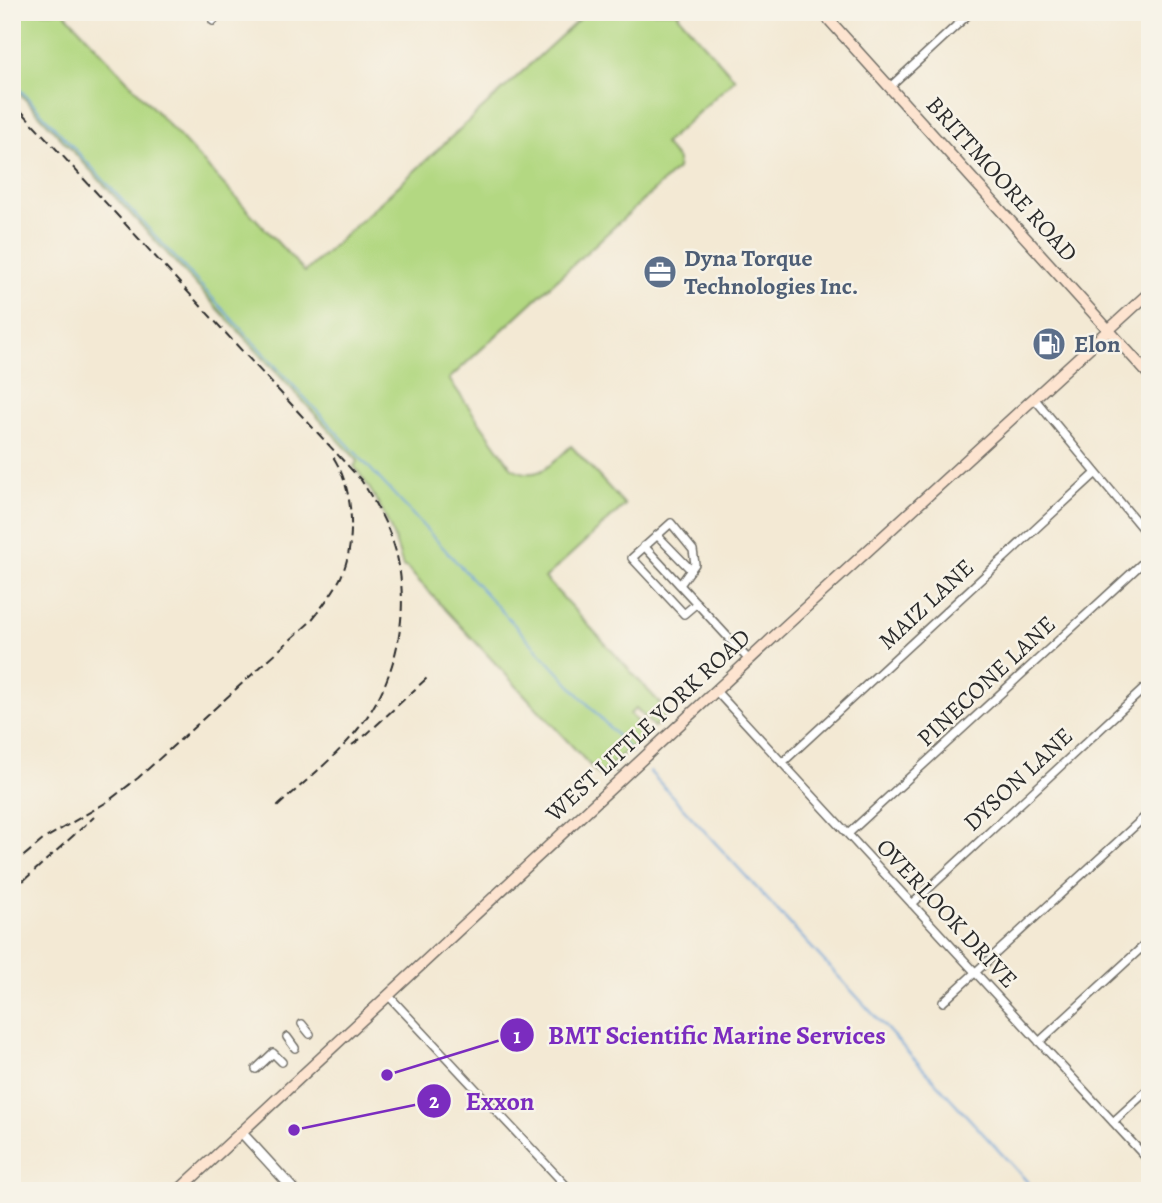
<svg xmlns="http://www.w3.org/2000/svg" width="1162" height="1203" font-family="Alegreya,serif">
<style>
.green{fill:#b3d882;stroke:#6f8256;stroke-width:2}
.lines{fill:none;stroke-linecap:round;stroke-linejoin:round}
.stream{stroke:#669ed5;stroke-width:2}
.minor-casing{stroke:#716e66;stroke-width:10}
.tertiary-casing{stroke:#716e66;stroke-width:12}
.secondary-casing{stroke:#716e66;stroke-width:13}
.minor{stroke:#fff;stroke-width:7}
.tertiary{stroke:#fff;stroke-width:9}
.secondary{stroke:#fde4d0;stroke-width:10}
.rail{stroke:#2b2b2b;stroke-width:2;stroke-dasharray:10 5;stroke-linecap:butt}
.labels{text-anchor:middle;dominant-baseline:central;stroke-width:5;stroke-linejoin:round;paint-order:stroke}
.street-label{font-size:24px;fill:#2b2b2b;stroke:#f7f3e8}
.service-label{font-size:24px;font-weight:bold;fill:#4e5e75;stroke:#f7f3e8;text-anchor:start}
.leader{fill:none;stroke:#7b2cbf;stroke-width:2.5}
.callout-dot{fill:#7b2cbf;stroke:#f7f3e8;stroke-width:2.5}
.mark-label{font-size:21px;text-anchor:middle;font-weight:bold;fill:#fff}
.callout-label{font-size:26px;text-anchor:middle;font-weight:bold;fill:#7b2cbf;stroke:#f7f3e8;stroke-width:5;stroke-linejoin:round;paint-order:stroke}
</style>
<rect width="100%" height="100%" fill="#f7f3e8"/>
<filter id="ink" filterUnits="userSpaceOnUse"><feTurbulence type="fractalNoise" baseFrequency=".0143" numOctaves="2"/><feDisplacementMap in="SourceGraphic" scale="14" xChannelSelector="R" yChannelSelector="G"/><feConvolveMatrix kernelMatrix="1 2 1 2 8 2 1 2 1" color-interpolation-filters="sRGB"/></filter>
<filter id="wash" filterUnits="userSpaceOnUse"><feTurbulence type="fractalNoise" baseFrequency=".00686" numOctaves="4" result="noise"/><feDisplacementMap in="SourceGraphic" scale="28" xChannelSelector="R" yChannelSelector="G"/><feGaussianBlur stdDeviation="1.57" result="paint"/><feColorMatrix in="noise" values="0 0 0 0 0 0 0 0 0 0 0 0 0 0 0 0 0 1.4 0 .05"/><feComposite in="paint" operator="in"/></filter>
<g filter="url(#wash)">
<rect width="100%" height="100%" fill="#f3e9d4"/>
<path class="green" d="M 12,12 L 64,12 L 305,272 L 587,12 L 680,12 L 678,15 L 735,79 L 664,144 L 678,160 L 677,169 L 449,379 L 512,468 C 539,483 552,463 571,446 L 625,505 L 545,578 L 669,713 L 654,727 L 636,708 L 630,714 L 647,733 L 599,775 L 406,567 L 403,567 C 393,528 378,498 354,466 L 358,461 L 12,85 Z"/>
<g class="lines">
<path class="stream" d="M 12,81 L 632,752
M 650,772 L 1036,1191"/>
</g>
</g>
<g filter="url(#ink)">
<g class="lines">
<defs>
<path id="minor" d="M 213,21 L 223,12
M 890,87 L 971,12
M 1034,398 L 1150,538
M 657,535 L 691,570
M 644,546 L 749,660
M 680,585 L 695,564 L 693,550 L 671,523 L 632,558 L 684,614 L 697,603
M 716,691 L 1150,1162
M 782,763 L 1096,473
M 848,834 L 1150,556
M 912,904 L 1150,683
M 388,995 L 571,1191
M 943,1002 L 1150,812
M 302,1024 L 310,1034
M 287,1037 L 295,1048
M 1039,1042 L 1150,940
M 256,1069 L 273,1053 L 282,1062
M 1113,1122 L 1150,1088"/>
<path id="tertiary" d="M 241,1132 L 295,1191"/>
<path id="secondary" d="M 822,12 L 1150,376
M 178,1191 L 779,632 L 1150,292"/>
</defs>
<use href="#minor" class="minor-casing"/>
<use href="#tertiary" class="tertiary-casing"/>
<use href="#secondary" class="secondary-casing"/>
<use href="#minor" class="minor"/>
<use href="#tertiary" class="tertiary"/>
<use href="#secondary" class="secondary"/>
<path class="rail" d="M 12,101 L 361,480 C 375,502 389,526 396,552 C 411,612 397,681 358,729 C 335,758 304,782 277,807
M 352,745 L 367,734 L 427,678
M 12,866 L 44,839 L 107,802 L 138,778 L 310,622 C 321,608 333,593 341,577 C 357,541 354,488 332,455
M 12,891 L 94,817"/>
</g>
</g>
<defs>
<symbol id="office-disc" viewBox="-11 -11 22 22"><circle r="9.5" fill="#5c6f8a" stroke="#f7f3e8"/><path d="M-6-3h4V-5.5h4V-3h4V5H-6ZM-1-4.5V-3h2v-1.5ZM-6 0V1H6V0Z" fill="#fff"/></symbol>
<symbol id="fuel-disc" viewBox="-11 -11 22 22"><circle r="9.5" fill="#5c6f8a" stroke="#f7f3e8"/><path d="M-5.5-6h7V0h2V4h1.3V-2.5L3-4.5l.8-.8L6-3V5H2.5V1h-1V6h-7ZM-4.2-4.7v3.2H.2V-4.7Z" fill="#fff"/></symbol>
</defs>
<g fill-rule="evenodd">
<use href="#office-disc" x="641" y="253" width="38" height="38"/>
<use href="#fuel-disc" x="1030" y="325" width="38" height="38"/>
</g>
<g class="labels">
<g class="street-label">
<text transform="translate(1002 179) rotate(48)">BRITTMOORE ROAD</text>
<text transform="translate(926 604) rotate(-43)">MAIZ LANE</text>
<text transform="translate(986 681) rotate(-43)">PINECONE LANE</text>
<text transform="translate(648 725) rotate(-43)">WEST LITTLE YORK ROAD</text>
<text transform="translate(1018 779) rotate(-43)">DYSON LANE</text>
<text transform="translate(947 913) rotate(47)">OVERLOOK DRIVE</text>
</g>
<g class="service-label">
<text x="684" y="258">Dyna Torque<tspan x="684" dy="28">Technologies Inc.</tspan></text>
<text x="1074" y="344">Elon</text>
</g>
</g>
<path class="leader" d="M387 1075L517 1035M294 1130L434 1101"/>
<g class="callout-dot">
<circle cx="387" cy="1075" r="7"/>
<circle cx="294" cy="1130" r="7"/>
<circle cx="517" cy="1035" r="18"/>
<circle cx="434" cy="1101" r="18"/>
</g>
<g class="mark-label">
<text x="517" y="1043">1</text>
<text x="434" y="1108">2</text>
</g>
<g class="callout-label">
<text x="717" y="1044">BMT Scientific Marine Services</text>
<text x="500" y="1110">Exxon</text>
</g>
<rect width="1162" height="1203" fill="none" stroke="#f7f3e8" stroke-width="42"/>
</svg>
